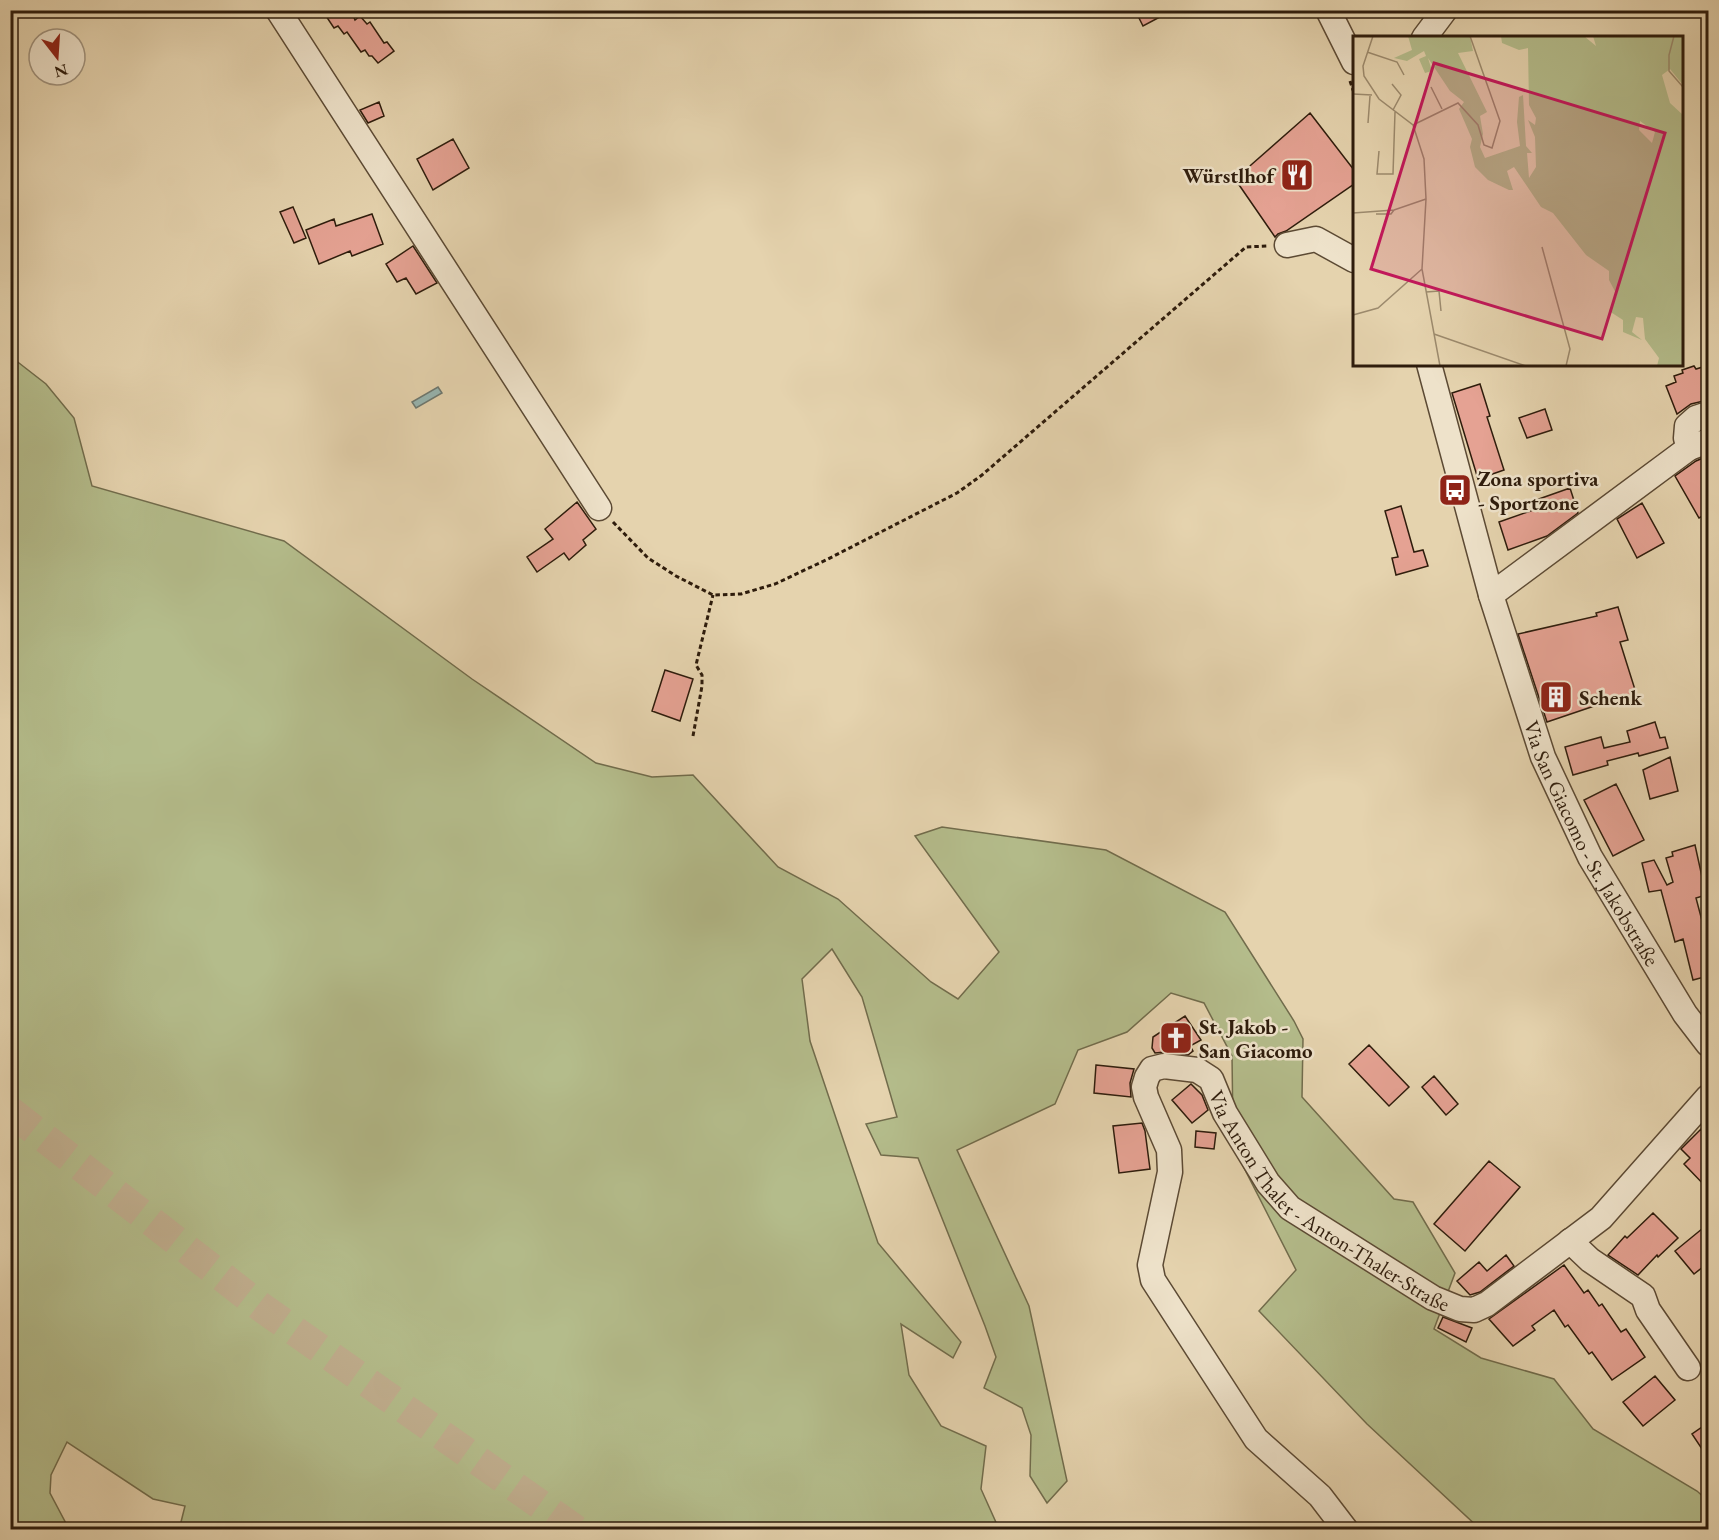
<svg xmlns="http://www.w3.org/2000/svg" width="1719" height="1540" font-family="'EB Garamond',serif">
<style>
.green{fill:#b4bc8b;stroke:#716c4c;stroke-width:1.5}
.water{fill:#97b6b2;stroke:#6d7870;stroke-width:1.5}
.building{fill:#e5a293;stroke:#2e1c0c;stroke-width:1.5}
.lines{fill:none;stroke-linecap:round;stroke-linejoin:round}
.major-tunnel{stroke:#c0ae8e;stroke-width:30;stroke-dasharray:30 15;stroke-linecap:butt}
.minor-casing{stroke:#5c4a34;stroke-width:27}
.path{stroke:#2e1c0c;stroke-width:3;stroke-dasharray:4.5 3;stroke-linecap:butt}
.minor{stroke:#eee2ca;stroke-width:24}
.labels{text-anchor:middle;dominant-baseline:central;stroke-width:5;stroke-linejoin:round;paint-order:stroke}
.poi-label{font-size:21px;font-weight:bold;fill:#2e1c0c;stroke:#eee2ca;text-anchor:start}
.street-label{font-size:21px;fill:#2e1c0c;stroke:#eee2ca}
.inset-road{fill:none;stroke:#9c8a6d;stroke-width:1.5}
.view{fill:#c2185b;fill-opacity:0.15;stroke:#c2185b;stroke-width:3}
.inset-edge{fill:none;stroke:#2e1c0c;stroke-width:3}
</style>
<rect width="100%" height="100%" fill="#e5d3ae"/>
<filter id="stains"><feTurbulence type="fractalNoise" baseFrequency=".00333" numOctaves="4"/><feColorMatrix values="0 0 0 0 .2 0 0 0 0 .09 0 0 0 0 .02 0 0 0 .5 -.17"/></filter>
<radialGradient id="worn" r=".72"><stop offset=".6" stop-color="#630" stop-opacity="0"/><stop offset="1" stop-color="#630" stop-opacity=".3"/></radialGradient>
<path class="green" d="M 10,356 L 46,384 L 74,418 L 92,486 L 284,541 L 472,679 L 596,763 L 652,777 L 693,775 L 778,867 L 838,899 L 931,982 L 958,999 L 999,952 L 915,836 L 942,827 L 1106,850 L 1225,912 L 1294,1021 L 1303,1039 L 1302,1097 L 1394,1199 L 1413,1202 L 1455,1273 L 1434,1329 L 1481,1358 L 1554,1379 L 1593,1429 L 1697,1491 L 1708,1501 L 1708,1529 L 1480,1529 L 1367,1424 L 1259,1311 L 1296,1270 L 1238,1156 L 1233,1131 L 1232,1056 L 1204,1003 L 1171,993 L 1127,1032 L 1078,1050 L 1055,1104 L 957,1150 L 1029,1306 L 1067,1481 L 1047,1503 L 1030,1476 L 1031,1435 L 1022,1408 L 984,1388 L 996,1357 L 985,1326 L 918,1158 L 881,1155 L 866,1124 L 897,1117 L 862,997 L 832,949 L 802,979 L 810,1041 L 878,1243 L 961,1342 L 953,1358 L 901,1324 L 909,1375 L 941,1426 L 986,1446 L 981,1489 L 999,1529 L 185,1529 L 181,1522 L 185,1506 L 153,1499 L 67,1442 L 51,1475 L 50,1493 L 69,1529 L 11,1529 Z"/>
<path class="water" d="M 438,387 L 442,393 L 416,408 L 412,402 Z"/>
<path class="building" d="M 322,10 L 343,10 L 348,17 L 353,15 L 355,20 L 360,16 L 367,24 L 370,22 L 384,43 L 387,42 L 394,51 L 378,63 L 372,56 L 369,56 L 365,50 L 361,52 L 347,32 L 344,34 L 338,26 L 334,28 Z
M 1135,10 L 1173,10 L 1143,26 Z
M 379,102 L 384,116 L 368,123 L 360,110 Z
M 1310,113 L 1354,170 L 1354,184 L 1286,231 L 1278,234 L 1275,237 L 1235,179 Z
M 453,139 L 469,168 L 433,190 L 417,159 Z
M 293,207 L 306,238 L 294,243 L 280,212 Z
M 372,214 L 383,244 L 352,256 L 350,251 L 319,264 L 306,230 L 334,219 L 336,226 Z
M 413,246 L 437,283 L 416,294 L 406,278 L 397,282 L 386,264 Z
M 1694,366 L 1696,369 L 1706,366 L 1708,373 L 1708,400 L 1691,404 L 1677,414 L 1666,386 L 1676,382 L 1674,376 L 1683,373 L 1682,370 Z
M 1480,384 L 1490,416 L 1487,417 L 1504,470 L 1478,479 L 1452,393 Z
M 1545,409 L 1552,430 L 1527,438 L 1519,418 Z
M 1703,458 L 1708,468 L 1708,513 L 1699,518 L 1675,476 L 1696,461 Z
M 1570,488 L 1578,513 L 1547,536 L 1508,550 L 1499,522 L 1539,508 L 1536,500 Z
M 577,502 L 596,529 L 583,540 L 586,545 L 569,560 L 564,553 L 537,572 L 527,557 L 553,539 L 545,529 Z
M 1642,503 L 1664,543 L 1637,558 L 1617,519 Z
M 1401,506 L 1414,552 L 1423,550 L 1428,566 L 1396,575 L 1392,558 L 1398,557 L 1385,511 Z
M 1618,607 L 1628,640 L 1620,642 L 1637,696 L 1619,701 L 1618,698 L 1547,722 L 1518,634 L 1597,616 L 1596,613 Z
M 665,670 L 693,679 L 680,721 L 652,711 Z
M 1655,722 L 1660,738 L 1665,737 L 1668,748 L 1639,756 L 1638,753 L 1607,761 L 1608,765 L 1573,775 L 1565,747 L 1601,737 L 1604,748 L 1630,742 L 1627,731 Z
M 1670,757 L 1678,791 L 1650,799 L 1643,770 Z
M 1616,784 L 1644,840 L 1613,856 L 1584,800 Z
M 1695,845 L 1706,895 L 1696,898 L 1706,936 L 1708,935 L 1708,976 L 1693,980 L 1683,939 L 1675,942 L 1661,890 L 1649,892 L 1642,863 L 1654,860 L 1667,885 L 1673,882 L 1666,858 L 1673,856 L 1672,852 Z
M 1185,1016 L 1201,1040 L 1190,1046 L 1193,1051 L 1188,1055 L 1165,1052 L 1155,1053 L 1152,1048 L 1153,1037 Z
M 1369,1045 L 1409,1087 L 1389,1106 L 1349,1064 Z
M 1096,1065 L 1134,1069 L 1130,1083 L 1131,1097 L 1094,1093 Z
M 1434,1076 L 1458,1104 L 1446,1115 L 1422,1087 Z
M 1191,1084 L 1202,1095 L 1208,1110 L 1192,1123 L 1172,1100 Z
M 1142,1123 L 1145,1131 L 1150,1169 L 1119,1173 L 1113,1126 Z
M 1701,1129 L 1708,1137 L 1708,1189 L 1684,1164 L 1690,1158 L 1681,1149 Z
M 1196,1131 L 1216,1133 L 1214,1149 L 1195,1147 Z
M 1489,1161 L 1520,1187 L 1465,1251 L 1434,1224 Z
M 1653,1213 L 1678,1238 L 1658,1257 L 1657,1255 L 1638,1275 L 1608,1255 L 1625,1236 L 1627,1238 Z
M 1708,1224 L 1708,1263 L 1694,1274 L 1675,1251 Z
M 1506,1255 L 1514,1266 L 1480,1292 L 1470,1295 L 1457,1281 L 1479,1262 L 1487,1271 Z
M 1564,1265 L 1584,1293 L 1588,1290 L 1599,1306 L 1602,1304 L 1621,1332 L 1626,1329 L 1645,1357 L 1612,1380 L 1592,1352 L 1589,1354 L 1568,1325 L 1565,1327 L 1554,1310 L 1532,1326 L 1535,1330 L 1513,1346 L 1489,1319 Z
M 1443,1317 L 1472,1328 L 1466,1342 L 1438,1328 Z
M 1655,1376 L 1675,1400 L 1643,1426 L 1623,1402 Z
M 1708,1423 L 1708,1458 L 1692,1434 Z"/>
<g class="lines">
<path class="major-tunnel" d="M 10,1111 L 261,1307 L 576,1530"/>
<defs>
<g id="minor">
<path d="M 278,10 L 599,508"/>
<path d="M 1328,10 L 1354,62"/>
<path d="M 1424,38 L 1445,10"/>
<path d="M 1287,245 L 1316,239 L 1354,260"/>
<path id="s1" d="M 1429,364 L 1491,595 L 1543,757 L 1590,857 L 1685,1014 L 1708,1044"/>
<path d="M 1689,448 L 1686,438 L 1687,426 L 1696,418 L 1708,414"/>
<path d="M 1491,595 L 1689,448 L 1708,441"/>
<path d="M 1570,1241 L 1590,1260 L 1643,1296 L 1648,1310 L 1688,1368"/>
<path id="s2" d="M 1346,1530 L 1320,1496 L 1256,1439 L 1153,1280 L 1150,1265 L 1170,1172 L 1169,1150 L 1146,1097 L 1144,1087 L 1147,1077 L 1152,1069 L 1164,1066 L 1197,1070 L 1211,1079 L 1225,1113 L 1268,1183 L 1290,1208 L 1433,1298 L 1460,1309 L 1474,1310 L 1487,1304 L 1601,1218 L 1708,1097"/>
</g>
</defs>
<use href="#minor" class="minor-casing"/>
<path class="path" d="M 1350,81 L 1354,93
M 613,522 L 648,558 L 676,576 L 713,595 L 741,594 L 775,584 L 828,559 L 957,493 L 982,475 L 1246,247 L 1268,246
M 693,736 L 702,686 L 702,675 L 696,665 L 713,595"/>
<use href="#minor" class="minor"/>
</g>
<defs>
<symbol id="restaurant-square" viewBox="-11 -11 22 22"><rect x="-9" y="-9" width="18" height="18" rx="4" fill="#8f2418" stroke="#eee2ca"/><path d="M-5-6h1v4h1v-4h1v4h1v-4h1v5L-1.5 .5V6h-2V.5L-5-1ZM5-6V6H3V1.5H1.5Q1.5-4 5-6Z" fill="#fff"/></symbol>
<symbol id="bus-square" viewBox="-11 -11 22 22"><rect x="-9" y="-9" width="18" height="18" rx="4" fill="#8f2418" stroke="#eee2ca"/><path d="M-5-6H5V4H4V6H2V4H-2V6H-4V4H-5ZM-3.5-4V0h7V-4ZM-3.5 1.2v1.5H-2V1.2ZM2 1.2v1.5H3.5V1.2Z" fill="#fff"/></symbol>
<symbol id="building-square" viewBox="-11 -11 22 22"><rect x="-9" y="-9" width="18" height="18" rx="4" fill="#8f2418" stroke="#eee2ca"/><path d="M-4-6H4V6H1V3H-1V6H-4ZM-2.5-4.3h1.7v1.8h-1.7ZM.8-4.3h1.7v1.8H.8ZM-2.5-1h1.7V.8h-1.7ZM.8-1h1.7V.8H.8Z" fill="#fff"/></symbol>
<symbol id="church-square" viewBox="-11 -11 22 22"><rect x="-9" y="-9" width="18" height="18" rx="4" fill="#8f2418" stroke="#eee2ca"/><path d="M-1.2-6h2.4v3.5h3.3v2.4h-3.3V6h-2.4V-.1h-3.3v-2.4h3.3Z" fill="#fff"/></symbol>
</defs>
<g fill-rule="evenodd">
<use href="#restaurant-square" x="1278" y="156" width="38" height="38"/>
<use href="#bus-square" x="1436" y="471" width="38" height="38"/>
<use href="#building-square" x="1537" y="678" width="38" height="38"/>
<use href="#church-square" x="1157" y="1019" width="38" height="38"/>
</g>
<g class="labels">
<g class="poi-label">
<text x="1274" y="175" text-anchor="end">Würstlhof</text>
<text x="1478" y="478">Zona sportiva<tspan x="1478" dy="24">- Sportzone</tspan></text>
<text x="1579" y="697">Schenk</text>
<text x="1199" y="1026">St. Jakob -<tspan x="1199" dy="24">San Giacomo</tspan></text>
</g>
<g class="street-label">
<text stroke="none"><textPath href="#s1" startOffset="508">Via San Giacomo - St. Jakobstraße</textPath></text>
<text stroke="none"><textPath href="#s2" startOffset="776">Via Anton Thaler - Anton-Thaler-Straße</textPath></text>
</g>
</g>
<g transform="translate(1353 36)">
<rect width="330" height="330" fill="#e5d3ae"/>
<path d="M 55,0 L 117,0 L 120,15 L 105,17 L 134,76 L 127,80 L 130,98 L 127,111 L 132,122 L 167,110 L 164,86 L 166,61 L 170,59 L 173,110 L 179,117 L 174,117 L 176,142 L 183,131 L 182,101 L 175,84 L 182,89 L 183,82 L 176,69 L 175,12 L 166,14 L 149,7 L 148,0 L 231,0 L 243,10 L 240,0 L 330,0 L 330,49 L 317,33 L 309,39 L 317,67 L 330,79 L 330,330 L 304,330 L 306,322 L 292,303 L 290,282 L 283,281 L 279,296 L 289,304 L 270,296 L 270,284 L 256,275 L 264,259 L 256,244 L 256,235 L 233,219 L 200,177 L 188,171 L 161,131 L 154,135 L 160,154 L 156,154 L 135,144 L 122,131 L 117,111 L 119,103 L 106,73 L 111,66 L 97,55 L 75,22 L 79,35 L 72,37 L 66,23 L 73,20 L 71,15 L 54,25 L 41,22 L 59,14 ZM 287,85 L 302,96 L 299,107 L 286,94 Z" fill="#b4bc8b" fill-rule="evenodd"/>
<path class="inset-road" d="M 20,0 L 10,30 L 11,40 L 26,63 L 60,89 L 71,123 L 73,163 L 69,233 L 87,330M 321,0 L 316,19 L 316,35 L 330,51M 14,16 L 44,26 L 51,39M 39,48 L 48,59 L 40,74M 78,51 L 89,73M 0,58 L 19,59M 15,87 L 17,60M 60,89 L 105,67 L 125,89 L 131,109 L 139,112 L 147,85 L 117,0M 26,115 L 24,138 L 40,138 L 42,76M 0,177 L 41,174 L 73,163M 23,178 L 38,178 L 41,174M 189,211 L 217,313 L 213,330M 73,256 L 86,255 L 88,275M 0,279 L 25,272 L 69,233M 81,298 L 173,330"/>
<path class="view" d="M 81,27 L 312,97 L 249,303 L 18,233 Z"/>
<rect width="330" height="330" class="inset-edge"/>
</g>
<rect width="1719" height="1540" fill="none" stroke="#e5d3ae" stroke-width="36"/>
<rect x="12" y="12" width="1695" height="1516" fill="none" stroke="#2e1c0c" stroke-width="3"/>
<rect x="18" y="18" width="1683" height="1504" fill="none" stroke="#2e1c0c" stroke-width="1.5"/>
<g transform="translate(57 57) rotate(163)"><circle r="28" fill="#eee2ca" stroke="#a1937e" stroke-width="1.5"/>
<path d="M0-4.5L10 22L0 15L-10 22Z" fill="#8f2418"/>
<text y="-9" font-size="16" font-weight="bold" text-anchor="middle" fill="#2e1c0c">N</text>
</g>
<rect width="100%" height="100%" filter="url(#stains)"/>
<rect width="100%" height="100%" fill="url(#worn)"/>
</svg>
